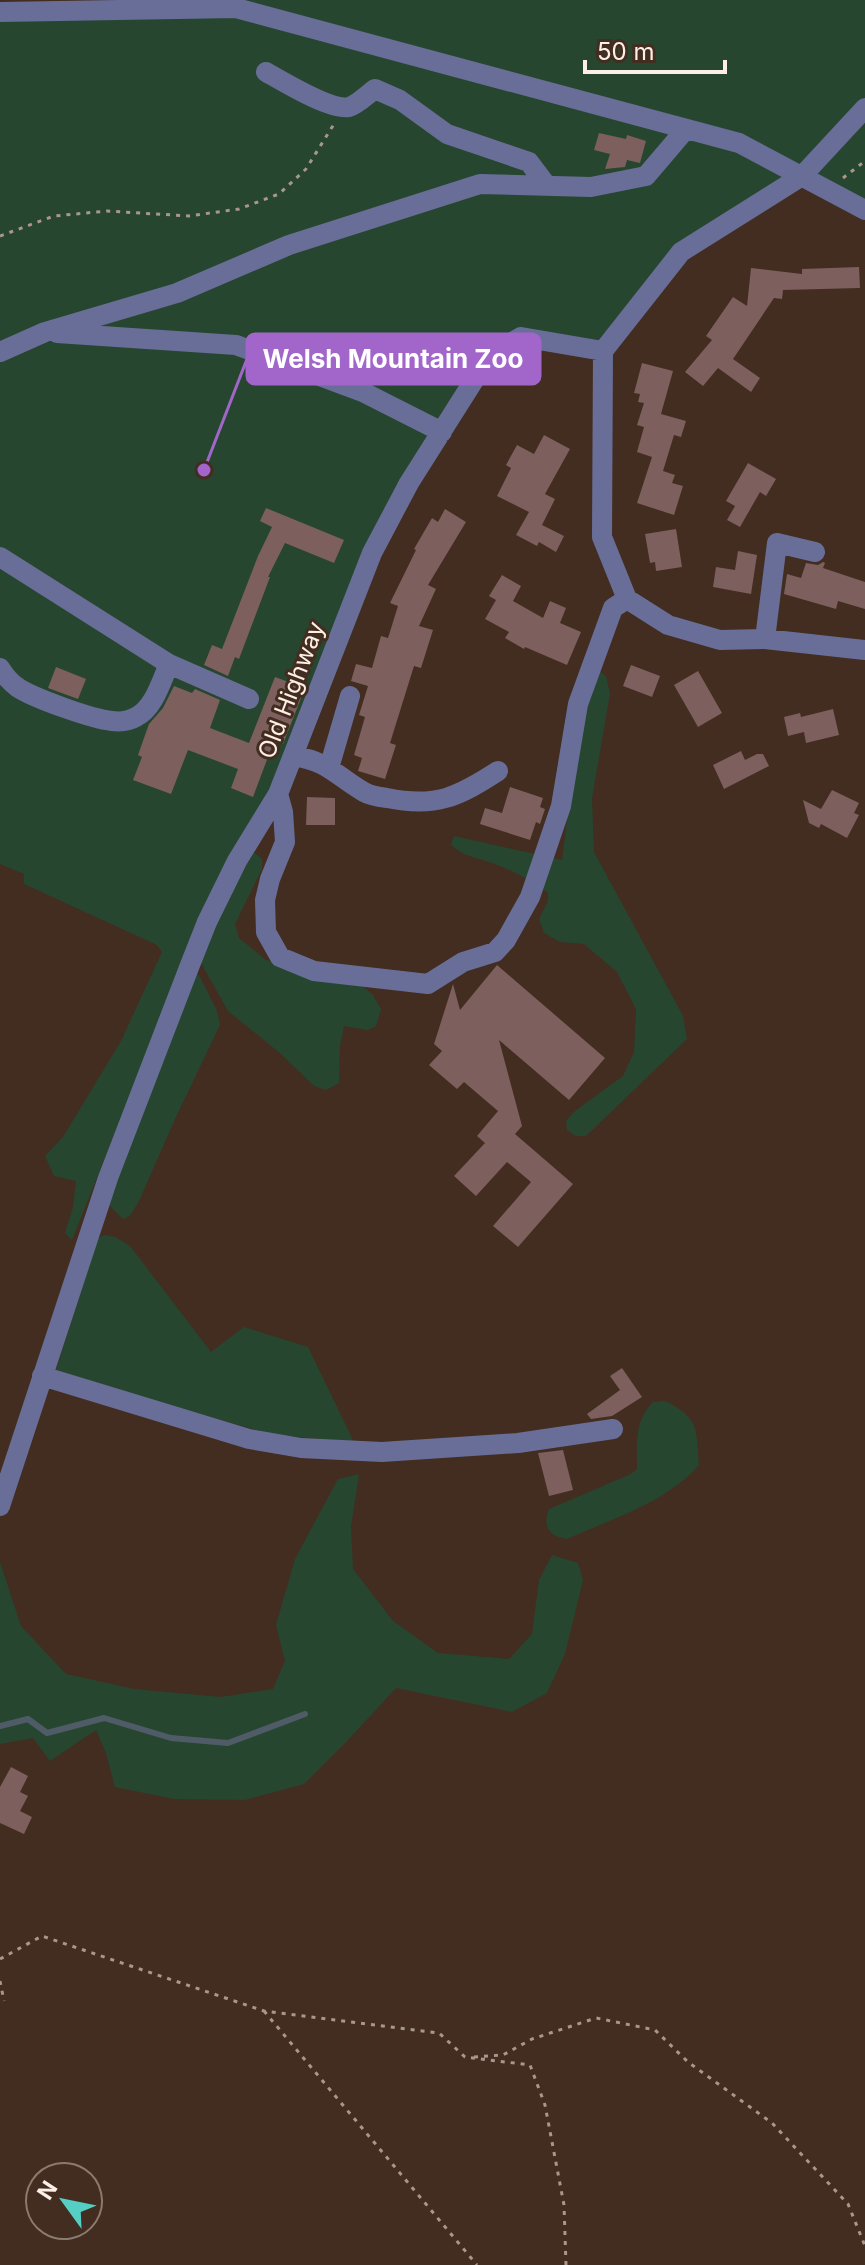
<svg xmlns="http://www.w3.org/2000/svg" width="865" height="2265" font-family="Inter,sans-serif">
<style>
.green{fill:#274630}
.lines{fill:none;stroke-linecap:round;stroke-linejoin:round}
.stream{stroke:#4f5c68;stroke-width:6}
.building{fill:#7d5f5d}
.path{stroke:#a9978d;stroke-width:3;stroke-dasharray:4 6;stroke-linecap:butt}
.minor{stroke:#696e98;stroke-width:20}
.labels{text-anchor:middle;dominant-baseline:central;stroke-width:6;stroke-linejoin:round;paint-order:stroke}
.street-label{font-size:24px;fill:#fdeee6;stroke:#422d20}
.leader{fill:none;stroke:#a266cb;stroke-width:3}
.callout-dot{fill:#a266cb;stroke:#422d20;stroke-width:3}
.callout{fill:#a266cb;stroke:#a266cb;stroke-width:3}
.callout-label{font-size:26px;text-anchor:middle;font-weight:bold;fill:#fff}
</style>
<rect width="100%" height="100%" fill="#422d20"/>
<path class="green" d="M 152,0 L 865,0 L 865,210 L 802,176 L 681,252 L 603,351 L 522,337 L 490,355 L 418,454 L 275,790 L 204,912 L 72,1240 L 65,1233 L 73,1207 L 76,1181 L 54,1176 L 45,1156 L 63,1137 L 121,1041 L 162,952 L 157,945 L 24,884 L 24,874 L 0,864 L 0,12 Z
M 598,670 L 606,676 L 610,693 L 592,798 L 594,852 L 683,1016 L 687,1039 L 586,1136 L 576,1136 L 567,1130 L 566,1121 L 575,1111 L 623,1076 L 634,1052 L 636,1009 L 617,972 L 584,944 L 560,942 L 544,933 L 539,919 L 548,901 L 548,893 C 531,880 512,870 492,863 C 475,857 465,857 451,845 L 454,836 L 562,860 L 578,733 Z
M 254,852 L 262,859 L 262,869 L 235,924 L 239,938 L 266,960 L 317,977 L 357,981 L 373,995 L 381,1009 L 376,1026 L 368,1030 L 344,1026 L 340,1046 L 339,1083 L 326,1090 L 314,1086 L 281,1054 L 228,1011 L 200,961 L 212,924 Z
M 194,974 L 199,975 L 217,1011 L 220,1025 L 176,1117 L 139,1201 L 130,1216 L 123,1219 L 110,1206 L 109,1195 Z
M 104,1235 L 115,1237 L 130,1246 L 211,1352 L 244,1327 L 308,1347 L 354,1442 L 275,1435 L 182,1409 L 56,1370 L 97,1239 Z
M 665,1401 C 700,1418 696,1429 699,1465 C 666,1503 611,1519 567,1539 C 549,1536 542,1527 549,1509 L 631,1474 L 637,1469 C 637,1443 634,1422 653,1402 Z
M 359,1474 L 351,1526 L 353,1569 L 393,1621 L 438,1653 L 509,1659 L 532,1634 L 539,1580 L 552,1555 L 578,1563 L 583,1580 L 565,1654 L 547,1693 L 512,1712 L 396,1688 L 347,1741 L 304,1784 L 245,1800 L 174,1799 L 115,1787 L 106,1753 L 96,1730 L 50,1761 L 33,1738 L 0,1744 L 0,1562 L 21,1626 L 66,1674 L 134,1689 L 221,1697 L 273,1689 L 285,1661 L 276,1625 L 295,1559 L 338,1479 Z"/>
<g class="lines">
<path class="stream" d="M 0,1726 L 28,1719 L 47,1733 L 104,1718 L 171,1738 L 228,1743 L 305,1714"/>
</g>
<path class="building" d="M 599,133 L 626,139 L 627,135 L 646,141 L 640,163 L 627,160 L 625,167 L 605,169 L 610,154 L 594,150 Z
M 859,267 L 860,288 L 783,290 L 782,299 L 774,298 L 733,359 L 760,378 L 751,392 L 718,368 L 703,386 L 685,372 L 712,340 L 706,336 L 733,297 L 747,306 L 751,268 L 802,274 L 802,269 Z
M 642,363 L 673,371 L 661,414 L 686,421 L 681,437 L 674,435 L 663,471 L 675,475 L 672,483 L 683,486 L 674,515 L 637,503 L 652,457 L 637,452 L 644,427 L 637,425 L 644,403 L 638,402 L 640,394 L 634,393 Z
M 544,435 L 570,449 L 545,494 L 555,499 L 542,525 L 564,536 L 556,552 L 539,542 L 537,546 L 516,535 L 529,512 L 497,496 L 511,468 L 506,465 L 517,445 L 534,454 Z
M 748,463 L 776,479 L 766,496 L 760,492 L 740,527 L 727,520 L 735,506 L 726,501 Z
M 266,508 L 344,540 L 334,563 L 285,543 L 268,577 L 270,577 L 239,659 L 235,657 L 228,676 L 204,665 L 212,645 L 222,649 L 258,556 L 272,527 L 260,521 Z
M 445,509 L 466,522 L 428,585 L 436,589 L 419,626 L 433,630 L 421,668 L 414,666 L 390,743 L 396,745 L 385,779 L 358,771 L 362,758 L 354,755 L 365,717 L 359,715 L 368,686 L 351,681 L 356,664 L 372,668 L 381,636 L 388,638 L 398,606 L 390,603 L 416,550 L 414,549 L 432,518 L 438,522 Z
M 676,529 L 682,567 L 656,571 L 655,562 L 650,563 L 645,534 Z
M 738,551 L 757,555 L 751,594 L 713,587 L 716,567 L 735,570 Z
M 823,562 L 825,563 L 823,568 L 865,582 L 865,609 L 838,601 L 836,609 L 784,594 L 787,574 L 801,578 L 806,563 L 818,565 Z
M 502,575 L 521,586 L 513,601 L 543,618 L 550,601 L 566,608 L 560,623 L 581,632 L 567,665 L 525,647 L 524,649 L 505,638 L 509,632 L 485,619 L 496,600 L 489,596 Z
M 631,665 L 660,676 L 652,697 L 623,686 Z
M 56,667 L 86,679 L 78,699 L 48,688 Z
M 698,671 L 722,713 L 698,727 L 674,685 Z
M 275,677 L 305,688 L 283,744 L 274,741 L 253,797 L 231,788 L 238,769 L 188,750 L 171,794 L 133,780 L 142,757 L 138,755 L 149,724 L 163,708 L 174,686 L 192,693 L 195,689 L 220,700 L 210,728 L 249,743 Z
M 833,709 L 839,735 L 806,743 L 804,732 L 788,736 L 784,717 L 800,713 L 801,717 Z
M 741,751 L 745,760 L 757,754 L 763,754 L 769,766 L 724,789 L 713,765 Z
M 510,787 L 543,798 L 540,807 L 545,809 L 540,824 L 536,822 L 530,840 L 480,824 L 485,808 L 502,813 Z
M 832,790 L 859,803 L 854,813 L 859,815 L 847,838 L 821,824 L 819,828 L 809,823 L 803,800 L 821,809 Z
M 307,797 L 335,798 L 335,825 L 306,825 Z
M 497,965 L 605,1058 L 569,1100 L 499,1040 L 522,1126 L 515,1134 L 573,1184 L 518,1247 L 493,1226 L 531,1182 L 507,1162 L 476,1196 L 454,1176 L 485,1143 L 477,1136 L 498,1111 L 464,1082 L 457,1089 L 429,1065 L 442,1051 L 434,1044 L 453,984 L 460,1010 Z
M 622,1368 L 642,1397 L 612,1416 L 591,1419 L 587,1414 L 620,1390 L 610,1376 Z
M 563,1450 L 573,1490 L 549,1496 L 538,1453 Z
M 11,1767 L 28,1776 L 20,1792 L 28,1796 L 20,1811 L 32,1817 L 24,1834 L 0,1823 L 0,1787 Z"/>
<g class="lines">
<path class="path" d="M 843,178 L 865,161
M 0,236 L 54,216 L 107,211 L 189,216 L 239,209 L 279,194 L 306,169 L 334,124
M 0,1959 L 42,1936 L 264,2011 L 439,2033 L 465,2057 L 530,2065 L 545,2105 L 564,2205 L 566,2265
M 0,1981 L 4,2001
M 264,2011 L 477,2265
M 474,2057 L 503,2055 L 532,2039 L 596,2018 L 655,2030 L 688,2062 L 772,2123 L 848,2204 L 865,2246"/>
<path class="minor" d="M 0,12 L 236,8 L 739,143 L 865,210
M 266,72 C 282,81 331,111 349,107 C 357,105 368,94 375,89 L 400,100 L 447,134 L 529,162 L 547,186
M 57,333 L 236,345 L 363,392 L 442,432
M 603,351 L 602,537 L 627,599 L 668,625 L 720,640 L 765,639 L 865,650
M 0,352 L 45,332 L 177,293 L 289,245 L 480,184 L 591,187 L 646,176 L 686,129
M 0,557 L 169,664 L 249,699
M 765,639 L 777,543 L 815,552
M 0,668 C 5,676 10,682 17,687 C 33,698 92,719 112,721 C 120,722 129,721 136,717 C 154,708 161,682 169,664
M 293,756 C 328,761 335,775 364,792 C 371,796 379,797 387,798 C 436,808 458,797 498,771
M 329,768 L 350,696
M 278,794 L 283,812 L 285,842 L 270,879 L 265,900 L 266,932 L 280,957 L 314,971 L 428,984 L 463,962 L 495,952 L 506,940 L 530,897 L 561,806 L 578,704 L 613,608 L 627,599
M 42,1376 L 249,1439 L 301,1448 L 382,1452 L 518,1443 L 613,1429
M 0,1506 L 108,1178 L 190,965 L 207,922 L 237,861 L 278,794 L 372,553 L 409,483 L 490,355 L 521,337 L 603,351 L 681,252 L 802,176 L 865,108"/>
</g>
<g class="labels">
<g class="street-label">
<text transform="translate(291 690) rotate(-69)">Old Highway</text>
</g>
</g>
<path class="leader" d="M204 470L247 359"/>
<circle class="callout-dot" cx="204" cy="470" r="8"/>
<rect class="callout" x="247" y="334" width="293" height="50" rx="8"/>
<g class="callout-label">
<text x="393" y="368">Welsh Mountain Zoo</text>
</g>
<g transform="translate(64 2201) rotate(303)"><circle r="38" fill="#422d20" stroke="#8d7a6f" stroke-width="2"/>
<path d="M0-6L14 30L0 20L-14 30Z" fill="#55cec4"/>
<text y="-12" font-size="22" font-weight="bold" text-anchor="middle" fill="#fdeee6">N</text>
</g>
<path d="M585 60v12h140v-12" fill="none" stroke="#fdeee6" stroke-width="4"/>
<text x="597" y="60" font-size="24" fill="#fdeee6" stroke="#422d20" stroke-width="6" paint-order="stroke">50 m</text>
</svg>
